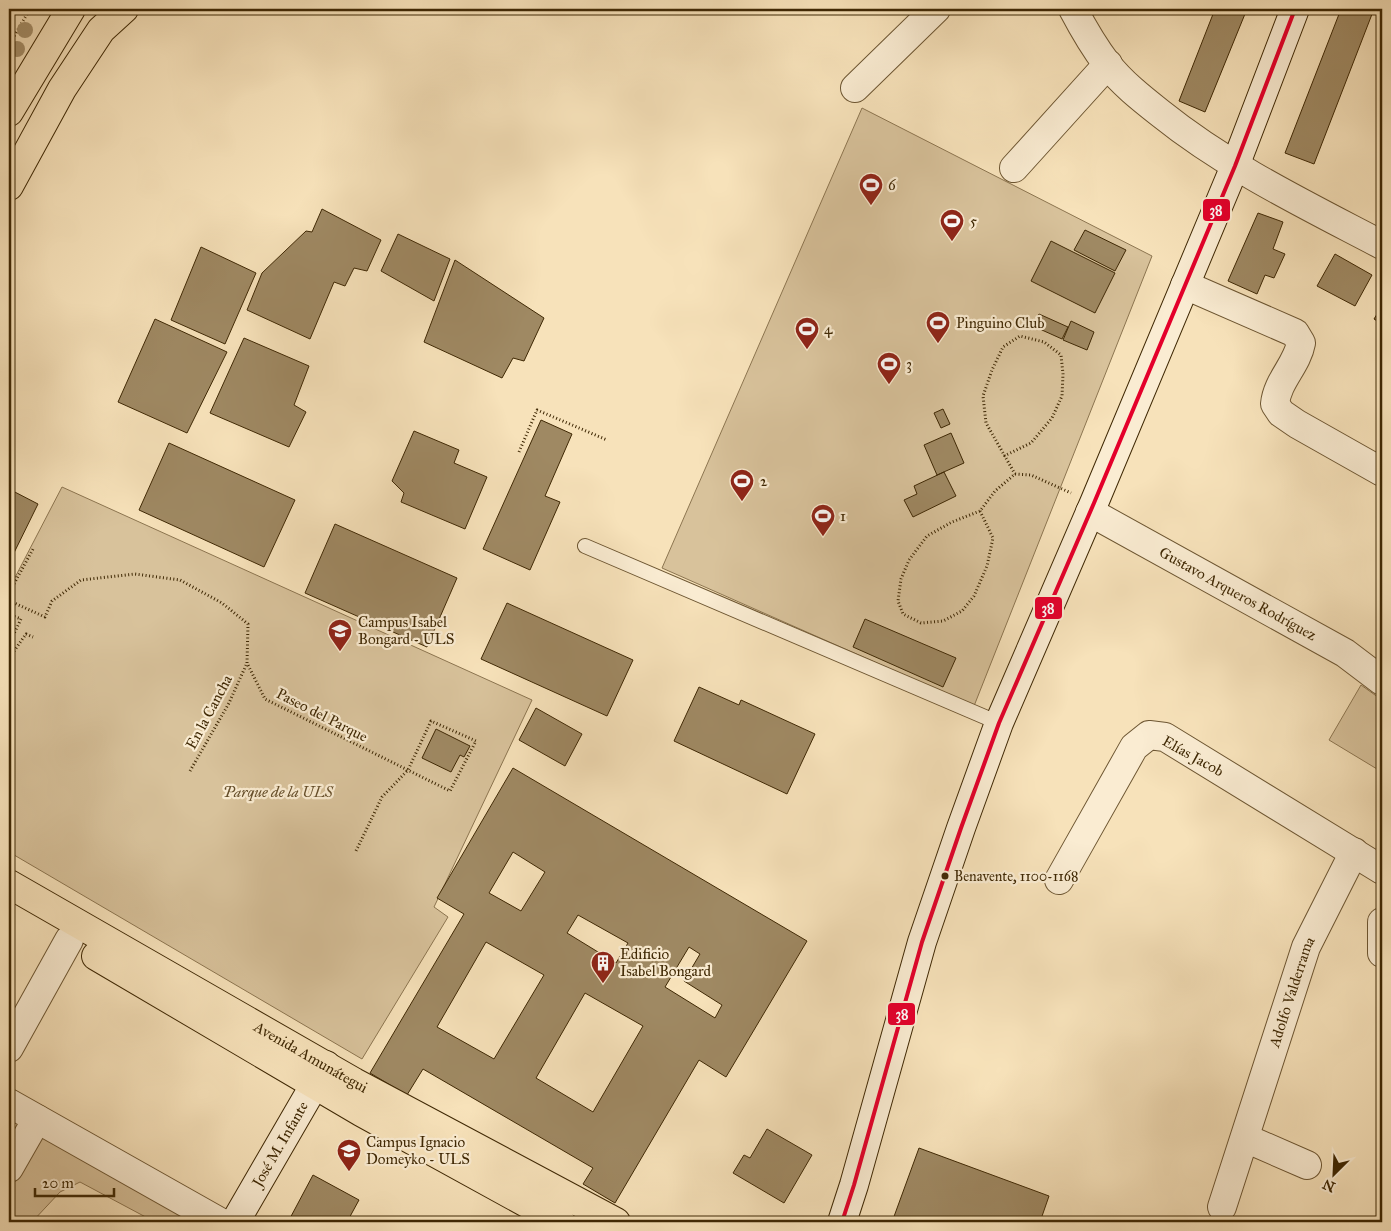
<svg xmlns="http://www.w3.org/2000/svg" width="1391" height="1231" font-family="'IM FELL Great Primer',serif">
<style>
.green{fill:#d8c29b;stroke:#8c7550}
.building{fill:#9f8963;stroke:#3f2804;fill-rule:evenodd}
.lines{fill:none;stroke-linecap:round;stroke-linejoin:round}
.lane-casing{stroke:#6d5632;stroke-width:16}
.street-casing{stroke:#6d5632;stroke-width:30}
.secondary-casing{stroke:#3f2804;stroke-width:30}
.primary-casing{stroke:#3f2804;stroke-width:30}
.path{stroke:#3f2804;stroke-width:3;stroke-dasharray:1 2.5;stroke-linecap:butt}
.lane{stroke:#faecd2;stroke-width:14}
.street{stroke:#faecd2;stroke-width:28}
.secondary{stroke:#faecd2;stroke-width:28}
.primary{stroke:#f7e2ba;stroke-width:28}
.bus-1-casing{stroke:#faecd2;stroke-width:8}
.bus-1{stroke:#e4002b;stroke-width:4}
.tree{fill:#a7916b}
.bus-dot{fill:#3f2804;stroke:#faecd2;stroke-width:2}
.labels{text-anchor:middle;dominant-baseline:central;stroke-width:4.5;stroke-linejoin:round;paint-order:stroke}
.bus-label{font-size:14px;fill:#3f2804;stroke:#faecd2;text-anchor:start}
.poi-label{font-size:15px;fill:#3f2804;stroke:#faecd2;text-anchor:start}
.street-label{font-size:15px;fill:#3f2804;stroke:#faecd2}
.park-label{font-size:15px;font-style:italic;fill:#654e2a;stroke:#faecd2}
.line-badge{stroke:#faecd2;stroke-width:2}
.badge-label{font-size:14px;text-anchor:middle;font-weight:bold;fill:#fff}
</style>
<rect width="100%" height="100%" fill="#f7e2ba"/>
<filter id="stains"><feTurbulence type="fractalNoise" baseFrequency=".004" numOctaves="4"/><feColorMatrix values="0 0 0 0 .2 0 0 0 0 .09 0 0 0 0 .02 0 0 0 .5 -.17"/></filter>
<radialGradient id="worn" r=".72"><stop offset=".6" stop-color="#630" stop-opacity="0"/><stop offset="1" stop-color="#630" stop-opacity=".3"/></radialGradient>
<path class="green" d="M 862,108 L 1152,256 L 974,706 L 662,568 Z
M 62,487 L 532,700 L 434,907 L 448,917 L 362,1059 L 9,852 L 9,589 Z
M 1361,685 L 1382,700 L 1382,772 L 1329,740 Z
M 42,1130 L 206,1222 L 155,1222 L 80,1182 L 60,1192 L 32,1222 L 9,1222 L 9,1188 Z"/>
<path class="building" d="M 1215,9 L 1247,9 L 1205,112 L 1179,101 Z
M 1341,9 L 1374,9 L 1314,164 L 1285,153 Z
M 322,209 L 381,240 L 367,271 L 354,268 L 345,286 L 334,282 L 310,339 L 247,310 L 262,273 L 306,231 L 312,232 Z
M 1258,213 L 1283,222 L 1273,249 L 1285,254 L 1274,278 L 1265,275 L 1257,294 L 1228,281 Z
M 1085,230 L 1126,250 L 1115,271 L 1074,250 Z
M 398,234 L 450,259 L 434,301 L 381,271 Z
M 1051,241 L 1115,273 L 1095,313 L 1031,281 Z
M 201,247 L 256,273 L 225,344 L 171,320 Z
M 1335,254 L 1372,275 L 1355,306 L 1317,286 Z
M 455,260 L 544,318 L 524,361 L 513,358 L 502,378 L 424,342 Z
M 1382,306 L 1382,324 L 1374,319 Z
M 1039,314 L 1068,327 L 1062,339 L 1033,326 Z
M 155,319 L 227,352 L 187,433 L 118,402 Z
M 1071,321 L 1094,332 L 1087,350 L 1063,340 Z
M 244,338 L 309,366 L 294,405 L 306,412 L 289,447 L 210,413 Z
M 943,409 L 950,424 L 941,428 L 934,413 Z
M 541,420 L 572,434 L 545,496 L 560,502 L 530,570 L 483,549 Z
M 414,431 L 459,450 L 454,463 L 487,477 L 465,529 L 401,502 L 404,493 L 392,481 Z
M 951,433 L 964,463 L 937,475 L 924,445 Z
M 169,443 L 295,500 L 264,567 L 139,510 Z
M 944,472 L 956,496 L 913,517 L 904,500 L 917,494 L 914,486 Z
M 9,489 L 38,504 L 9,563 Z
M 335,524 L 457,578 L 427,647 L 305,593 Z
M 507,603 L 633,660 L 607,716 L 481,659 Z
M 865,619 L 956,658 L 943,687 L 853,647 Z
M 699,687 L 739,705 L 741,700 L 815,734 L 787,794 L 674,741 Z
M 536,708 L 582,734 L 565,766 L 519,740 Z
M 436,729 L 470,746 L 464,757 L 460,755 L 451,772 L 422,758 Z
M 513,768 L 807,941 L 726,1077 L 699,1060 L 615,1203 L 583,1184 L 593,1168 L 423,1069 L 407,1095 L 370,1073 L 464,914 L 437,898 ZM 513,852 L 545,872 L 521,911 L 489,893 ZM 578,915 L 628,943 L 616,963 L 567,933 ZM 486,942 L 544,975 L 494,1059 L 437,1027 ZM 689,947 L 700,954 L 684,981 L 722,1005 L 715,1018 L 665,987 ZM 585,993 L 643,1026 L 593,1112 L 536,1078 Z
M 767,1129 L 812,1155 L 784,1203 L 733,1173 L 744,1155 L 750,1158 Z
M 919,1148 L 1049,1196 L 1040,1222 L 892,1222 Z
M 313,1175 L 359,1200 L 347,1222 L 288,1222 Z"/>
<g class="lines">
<defs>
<path id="lane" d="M 585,546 L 999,723"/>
<g id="street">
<path d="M 1073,9 C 1083,28 1094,47 1107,64 C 1122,83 1141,98 1160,113 C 1227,167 1306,205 1382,245"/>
<path d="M 855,88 L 936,9"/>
<path d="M 1014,168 L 1108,64"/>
<path d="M 1185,285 L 1295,333 L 1301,343 C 1297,365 1277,381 1275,404 L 1281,413 L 1297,424 L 1382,472"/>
<path id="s1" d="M 1090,512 L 1345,653 L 1382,681"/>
<path d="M 1059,880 L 1134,747 L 1149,735 L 1165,737 L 1382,870"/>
<path d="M 1382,922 L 1382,953"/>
<path d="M 9,1048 L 69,940"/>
<path d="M 9,1103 L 220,1222"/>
<path d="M 1245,1138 L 1307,1165"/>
<path d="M 9,1168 L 37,1119"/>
<path id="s2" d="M 1222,1207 L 1306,947 L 1354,852"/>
</g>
<g id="secondary">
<path id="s3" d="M 235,1222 L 326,1065"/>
<path d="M 842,1222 L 854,1185 L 922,942 L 961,828 L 999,723 L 1094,503 L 1235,166 L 1295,9"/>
</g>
<g id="primary">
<path d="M 9,112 L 71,9"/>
<path d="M 9,186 L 62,89 L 101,30 L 124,9"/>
<path id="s4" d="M 9,884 L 354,1082 L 616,1222"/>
<path d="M 96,956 L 361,1112 L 561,1222"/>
</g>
</defs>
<use href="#lane" class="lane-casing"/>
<use href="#street" class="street-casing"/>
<use href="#secondary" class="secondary-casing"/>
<use href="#primary" class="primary-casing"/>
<path class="path" d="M 9,45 L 30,9
M 519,452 L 537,410 L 607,440
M 1004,456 L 1031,443 L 1052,418 L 1062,396 L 1063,374 L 1061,355 L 1044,342 L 1020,336 L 1003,347 L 992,370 L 983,396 L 986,423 L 1015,474
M 980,511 L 993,538 L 987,566 L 974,596 L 962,611 L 943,621 L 921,623 L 903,614 L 898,601 L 901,579 L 909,560 L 927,536 L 952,522 L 980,511 L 995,491 L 1015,474 L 1031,475 L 1071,493
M 9,593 L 33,549
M 9,602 L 12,602 L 45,617 L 52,601 L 81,580 L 135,574 L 180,580 L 222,603 L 248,624 L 247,663 L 265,699 L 450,791 L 476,741 L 431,721 L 408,770 L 382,797 L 355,853
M 9,624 L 13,616 L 21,619 L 9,644
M 9,652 L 12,654 L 26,634 L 33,637
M 190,771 L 229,703 L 247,663"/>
<use href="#lane" class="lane"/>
<use href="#street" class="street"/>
<use href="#secondary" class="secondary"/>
<use href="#primary" class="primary"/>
<defs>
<path id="bus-1" d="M 842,1222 L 854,1185 L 922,942 L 961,828 L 999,723 L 1094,503 L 1235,166 L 1295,9"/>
</defs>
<use href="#bus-1" class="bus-1-casing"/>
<use href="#bus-1" class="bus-1"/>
</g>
<g class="tree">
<circle cx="25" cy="30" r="8"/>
<circle cx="17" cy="49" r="8"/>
</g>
<defs>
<symbol id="stadium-pin" viewBox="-11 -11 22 30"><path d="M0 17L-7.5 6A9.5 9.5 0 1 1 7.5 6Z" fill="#8f2418" stroke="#faecd2"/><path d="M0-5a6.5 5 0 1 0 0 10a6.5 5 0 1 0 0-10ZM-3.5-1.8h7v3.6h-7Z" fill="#fff"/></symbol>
<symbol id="university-pin" viewBox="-11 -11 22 30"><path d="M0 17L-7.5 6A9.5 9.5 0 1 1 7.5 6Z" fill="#8f2418" stroke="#faecd2"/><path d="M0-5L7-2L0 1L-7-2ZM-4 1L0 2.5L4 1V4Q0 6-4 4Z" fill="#fff"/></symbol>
<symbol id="building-pin" viewBox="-11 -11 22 30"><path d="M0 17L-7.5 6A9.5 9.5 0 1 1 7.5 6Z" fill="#8f2418" stroke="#faecd2"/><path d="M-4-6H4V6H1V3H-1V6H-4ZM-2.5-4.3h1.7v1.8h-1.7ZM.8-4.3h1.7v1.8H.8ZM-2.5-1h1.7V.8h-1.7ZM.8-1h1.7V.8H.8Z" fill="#fff"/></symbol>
</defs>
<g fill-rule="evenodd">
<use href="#stadium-pin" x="857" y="171" width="28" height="38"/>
<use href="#stadium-pin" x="938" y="207" width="28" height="38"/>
<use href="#stadium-pin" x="924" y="309" width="28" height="38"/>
<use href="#stadium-pin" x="793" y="315" width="28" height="38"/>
<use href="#stadium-pin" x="875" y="350" width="28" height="38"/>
<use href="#stadium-pin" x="728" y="467" width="28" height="38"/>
<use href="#stadium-pin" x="809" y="502" width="28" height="38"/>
<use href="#university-pin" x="326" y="617" width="28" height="38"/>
<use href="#building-pin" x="589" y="949" width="28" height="38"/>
<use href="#university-pin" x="335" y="1137" width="28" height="38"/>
</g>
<circle class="bus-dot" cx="945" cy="876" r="4.5"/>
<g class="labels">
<g class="bus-label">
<text x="954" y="876">Benavente, 1100-1168</text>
</g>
<g class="poi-label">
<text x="888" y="185">6</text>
<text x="970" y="221">5</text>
<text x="956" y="323">Pinguino Club</text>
<text x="824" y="329">4</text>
<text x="906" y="364">3</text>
<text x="760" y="481">2</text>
<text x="840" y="516">1</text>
<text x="358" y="622">Campus Isabel<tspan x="358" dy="17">Bongard - ULS</tspan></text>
<text x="620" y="954">Edificio<tspan x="620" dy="17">Isabel Bongard</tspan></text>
<text x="366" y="1142">Campus Ignacio<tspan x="366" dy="17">Domeyko - ULS</tspan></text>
</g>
<g class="street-label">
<text stroke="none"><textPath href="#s1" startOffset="169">Gustavo Arqueros Rodríguez</textPath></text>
<text transform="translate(209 712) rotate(-62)">En la Cancha</text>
<text transform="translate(322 715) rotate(27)">Paseo del Parque</text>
<text transform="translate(1193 756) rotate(29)">Elías Jacob</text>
<text stroke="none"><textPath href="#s2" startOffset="226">Adolfo Valderrama</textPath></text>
<text stroke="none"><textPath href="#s4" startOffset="348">Avenida Amunátegui</textPath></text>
<text stroke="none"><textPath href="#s3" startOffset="90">José M. Infante</textPath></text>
</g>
<g class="park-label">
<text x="278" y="792">Parque de la ULS</text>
</g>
</g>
<g class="line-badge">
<rect x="1202" y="198" width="29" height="24" rx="5" fill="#e4002b"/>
<rect x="1034" y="596" width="29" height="24" rx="5" fill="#e4002b"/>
<rect x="887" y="1002" width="29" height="24" rx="5" fill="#e4002b"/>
</g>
<g class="badge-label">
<text x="1216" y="215">38</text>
<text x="1048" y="613">38</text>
<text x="902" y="1019">38</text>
</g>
<rect width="1391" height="1231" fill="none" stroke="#f7e2ba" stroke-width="30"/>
<rect x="10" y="10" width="1371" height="1211" fill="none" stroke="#3f2804" stroke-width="2.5"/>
<rect x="15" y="15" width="1361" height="1201" fill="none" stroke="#3f2804"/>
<g transform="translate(1334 1174) rotate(204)" stroke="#faecd2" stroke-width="4" paint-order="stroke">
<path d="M0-4L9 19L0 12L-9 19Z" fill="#3f2804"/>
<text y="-8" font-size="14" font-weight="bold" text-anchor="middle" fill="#3f2804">N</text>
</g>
<path d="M35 1188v8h79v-8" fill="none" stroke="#3f2804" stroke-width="2.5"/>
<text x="42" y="1188" font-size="15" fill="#3f2804" stroke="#faecd2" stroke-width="4" paint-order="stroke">20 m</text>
<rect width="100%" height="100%" filter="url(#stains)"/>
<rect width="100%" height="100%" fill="url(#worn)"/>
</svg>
